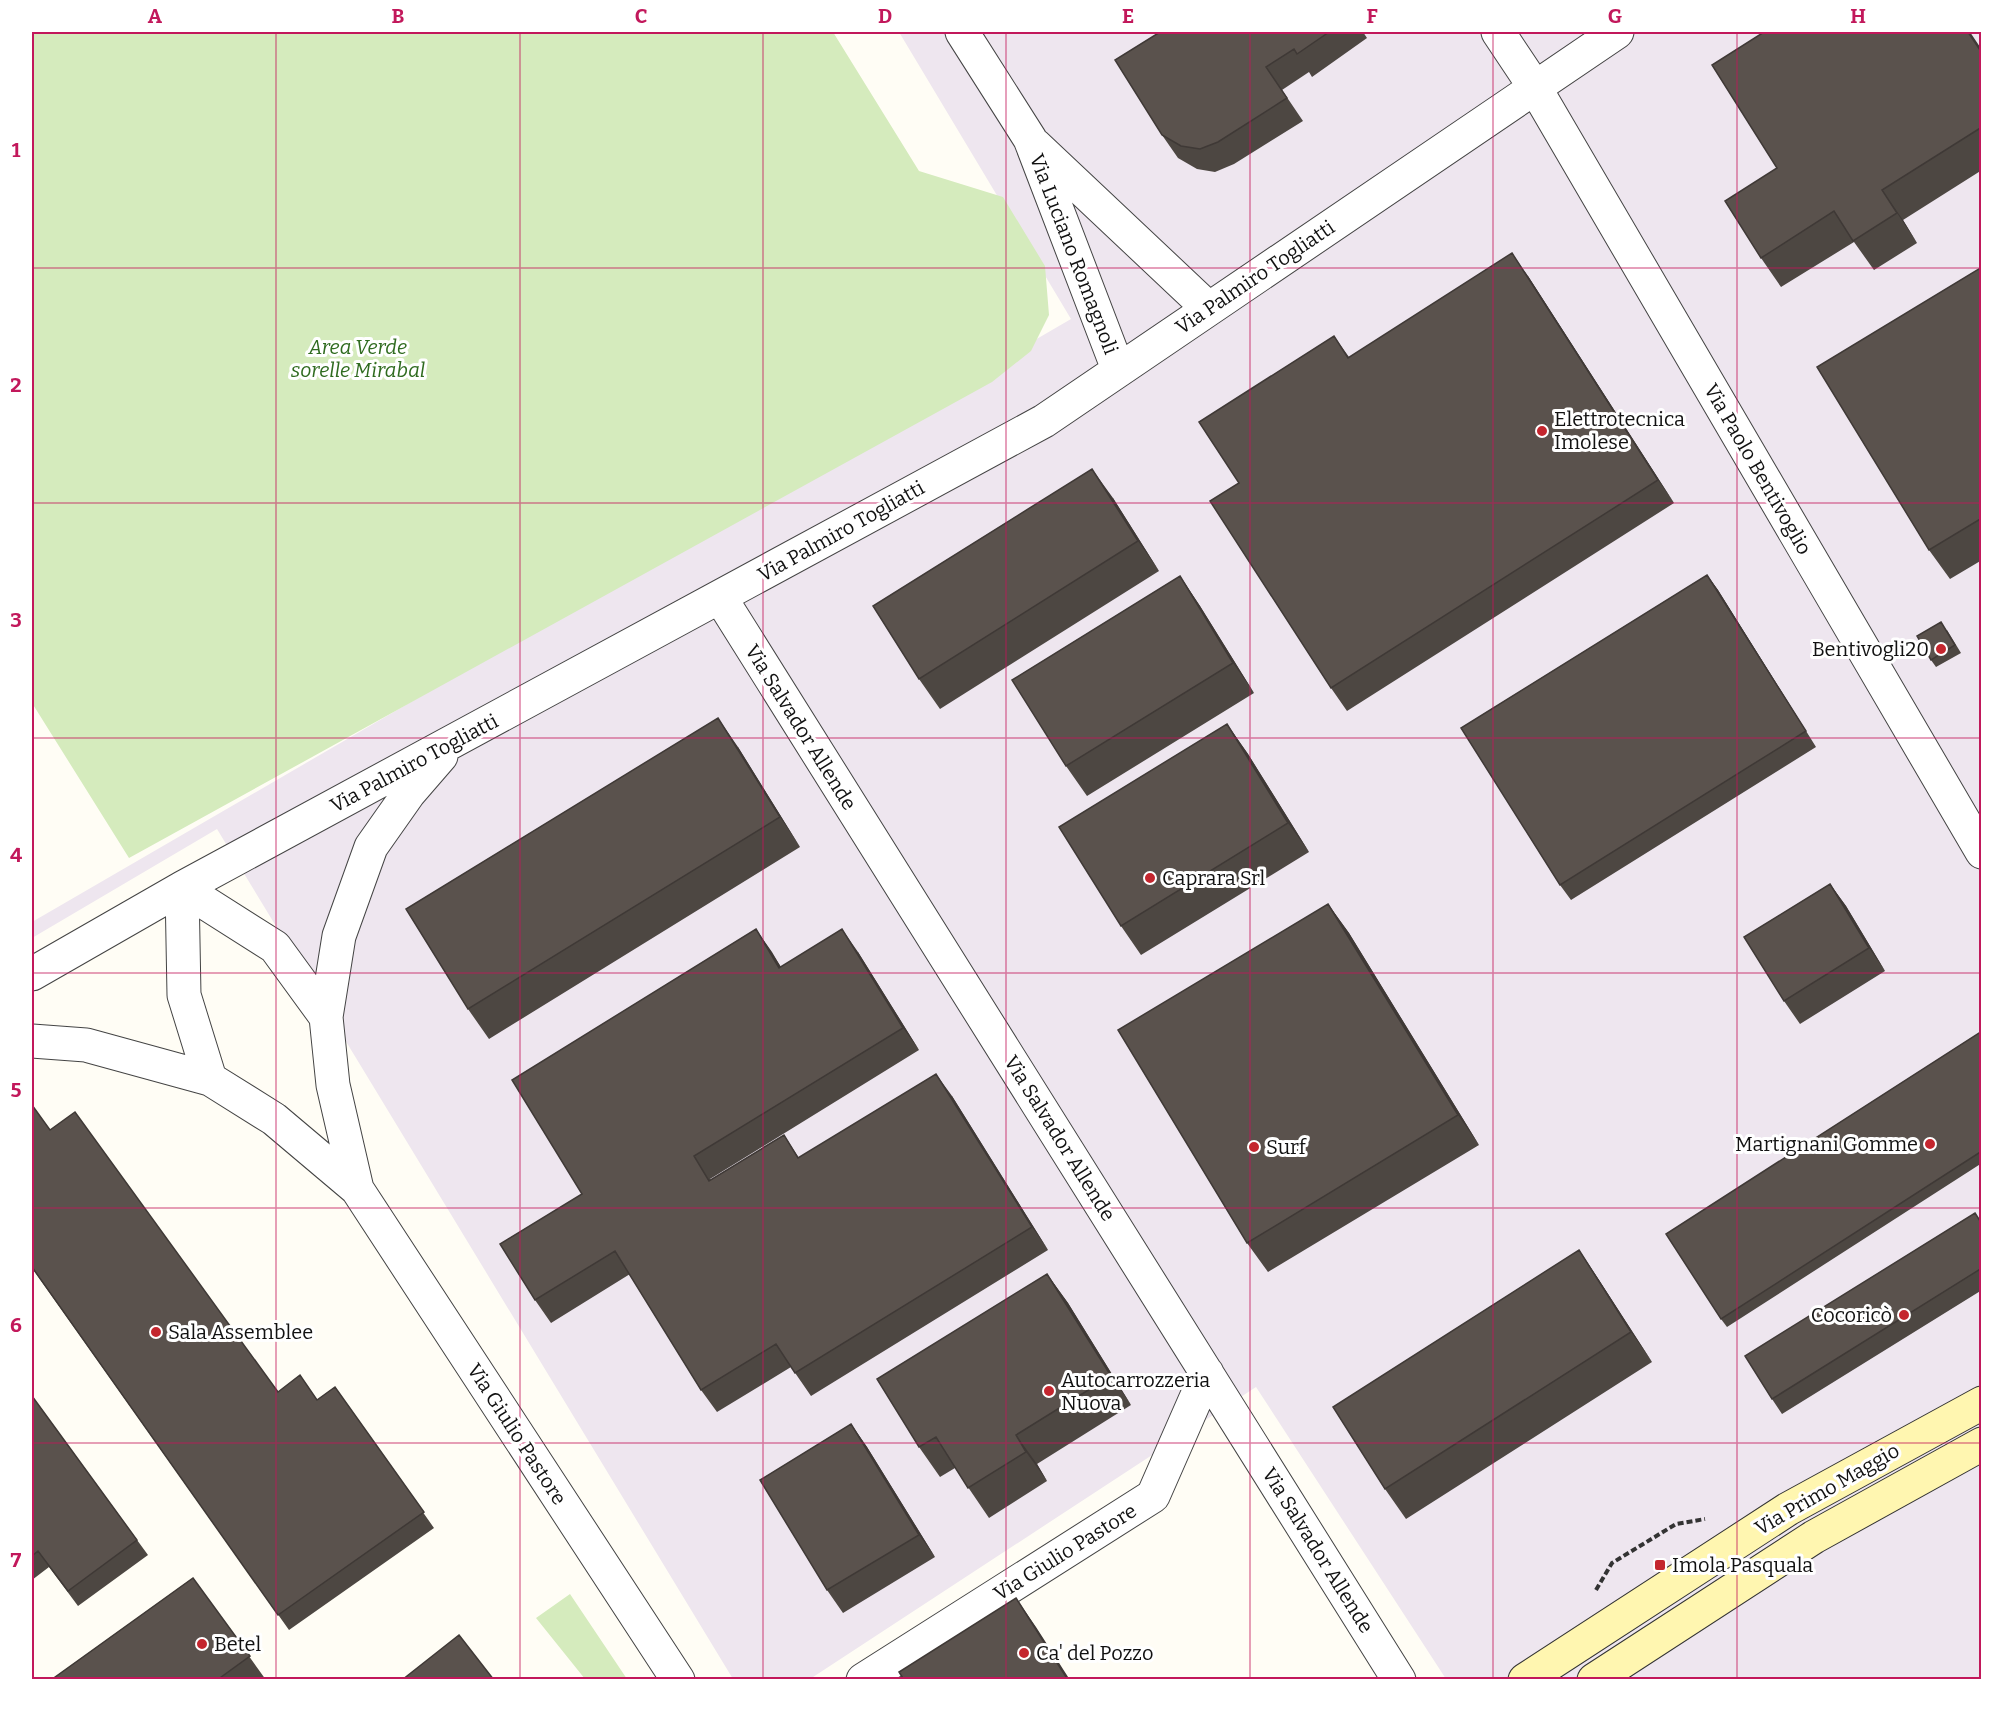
<svg xmlns="http://www.w3.org/2000/svg" width="2013" height="1711" font-family="Bitter,serif">
<style>
.industrial{fill:#eee6ef}
.green{fill:#d5ebbd}
.lines{fill:none;stroke-linecap:round;stroke-linejoin:round}
.street-casing{stroke:#444;stroke-width:35}
.secondary-casing{stroke:#333;stroke-width:35}
.path{stroke:#333;stroke-width:4;stroke-dasharray:6 3;stroke-linecap:butt}
.street{stroke:#fff;stroke-width:33}
.secondary{stroke:#fff6b0;stroke-width:33}
.wall{fill:#4d4742}
.shaded-wall{fill:#3f3936}
.building{fill:#5a524d;stroke:#3f3936;stroke-width:1.5}
.grid{fill:none;stroke:#c2185b;stroke-width:1.5;stroke-opacity:0.55}
.poi-dot{fill:#c4262e;stroke:#fff;stroke-width:2}
.labels{text-anchor:middle;dominant-baseline:central;stroke-width:6;stroke-linejoin:round;paint-order:stroke}
.street-label{font-size:20px;fill:#111;stroke:#fff}
.park-label{font-size:20px;font-style:italic;fill:#2f6b1f;stroke:#fff}
.poi-label{font-size:20px;fill:#111;stroke:#fff;text-anchor:start}
.neatline{fill:none;stroke:#c2185b;stroke-width:2}
.grid-label{font-size:20px;text-anchor:middle;font-weight:bold;fill:#c2185b}
</style>
<rect width="100%" height="100%" fill="#fffdf5"/>
<path class="industrial" d="M 899,32 L 1981,32 L 1981,1679 L 1446,1679 L 1256,1387 L 810,1679 L 733,1679 L 217,829 L 32,938 L 32,922 L 1071,319 Z"/>
<path class="green" d="M 32,32 L 833,32 L 919,171 L 1003,197 L 1045,266 L 1049,315 L 1031,351 L 992,382 L 129,858 L 32,703 Z
M 570,1594 L 627,1679 L 585,1679 L 536,1618 Z"/>
<g class="lines">
<defs>
<path id="street" d="M 962,32 L 1030,139 L 1118,369
M 1498,32 L 1534,86 L 1982,852
M 1035,145 L 1209,309
M 720,597 L 1399,1680
M 32,974 L 182,888 L 1044,421 L 1617,32
M 32,1041 L 86,1045 L 210,1079 L 274,1119 L 357,1189 L 678,1680
M 210,1079 L 184,995 L 182,888 L 275,947 L 326,1017
M 357,1189 L 333,1085 L 326,1017 L 339,936 L 371,847 L 409,793 L 441,756
M 863,1680 L 1153,1496 L 1207,1373"/>
<path id="secondary" d="M 1525,1680 L 1788,1509 L 1982,1403
M 1594,1680 L 1814,1537 L 1982,1444"/>
</defs>
<use href="#street" class="street-casing"/>
<use href="#secondary" class="secondary-casing"/>
<path class="path" d="M 1596,1590 L 1612,1563 L 1676,1524 L 1705,1519"/>
<use href="#street" class="street"/>
<use href="#secondary" class="secondary"/>
</g>
<path class="wall" d="M 1160,32 L 1363,32 L 1367,38 L 1312,77 L 1309,72 L 1282,90 L 1303,121 L 1234,164 L 1215,172 L 1197,169 L 1178,158 L 1162,135 Z
M 1982,50 L 1982,170 L 1903,220 L 1917,243 L 1874,270 L 1854,242 L 1781,287 L 1761,258 Z
M 1982,267 L 1982,560 L 1950,579 L 1929,550 Z
M 1528,276 L 1674,503 L 1347,711 L 1331,688 L 1239,483 L 1334,336 L 1349,357 Z
M 1113,498 L 1159,571 L 940,709 L 919,679 Z
M 1707,575 L 1718,590 L 1816,747 L 1571,900 L 1560,885 Z
M 1180,576 L 1200,606 L 1254,693 L 1087,796 L 1066,766 Z
M 1947,630 L 1961,653 L 1936,667 L 1931,660 Z
M 1227,724 L 1248,754 L 1309,852 L 1141,955 L 1121,926 Z
M 738,747 L 800,847 L 489,1039 L 468,1009 Z
M 1830,884 L 1846,906 L 1885,971 L 1800,1024 L 1784,1001 Z
M 1328,904 L 1349,933 L 1479,1145 L 1268,1272 L 1247,1243 Z
M 756,929 L 781,967 L 858,952 L 919,1050 L 710,1179 L 711,1180 L 784,1135 L 799,1158 L 952,1096 L 1048,1250 L 811,1396 L 791,1367 L 717,1412 L 701,1390 L 630,1274 L 551,1323 L 535,1300 L 582,1194 Z
M 1982,1031 L 1982,1163 L 1727,1327 L 1721,1319 Z
M 32,1105 L 50,1130 L 278,1392 L 317,1400 L 335,1387 L 434,1528 L 289,1630 L 34,1271 L 32,1273 Z
M 1982,1223 L 1982,1290 L 1782,1414 L 1772,1399 Z
M 1579,1250 L 1599,1280 L 1652,1362 L 1406,1519 L 1385,1489 Z
M 1047,1274 L 1068,1303 L 1131,1405 L 1037,1464 L 1047,1481 L 989,1518 L 955,1468 L 940,1477 L 919,1447 Z
M 32,1396 L 148,1555 L 78,1606 L 49,1567 L 32,1580 Z
M 851,1424 L 867,1447 L 935,1557 L 843,1613 L 827,1590 Z
M 193,1578 L 266,1680 L 51,1680 Z"/>
<path class="shaded-wall" d="M 1968,32 L 1970,32 L 1982,50 L 1982,53 Z
M 1882,190 L 1903,220 L 1917,243 L 1897,213 Z
M 1512,253 L 1528,276 L 1674,503 L 1658,480 Z
M 1092,469 L 1113,498 L 1159,571 L 1138,541 Z
M 1707,575 L 1718,590 L 1816,747 L 1806,731 Z
M 1180,576 L 1200,606 L 1254,693 L 1233,663 Z
M 718,718 L 738,747 L 800,847 L 780,817 Z
M 1227,724 L 1248,754 L 1309,852 L 1288,823 Z
M 1830,884 L 1846,906 L 1885,971 L 1869,948 Z
M 1328,904 L 1349,933 L 1479,1145 L 1458,1115 Z
M 756,929 L 772,952 L 795,991 L 779,968 Z
M 842,929 L 858,952 L 919,1050 L 903,1028 Z
M 936,1074 L 952,1096 L 1048,1250 L 1032,1227 Z
M 1579,1250 L 1599,1280 L 1652,1362 L 1631,1332 Z
M 1047,1274 L 1068,1303 L 1131,1405 L 1111,1376 Z
M 851,1424 L 867,1447 L 935,1557 L 919,1535 Z
M 1016,1435 L 1037,1464 L 1047,1481 L 1026,1452 Z
M 1016,1598 L 1036,1627 L 1070,1680 L 1068,1680 Z"/>
<path class="building" d="M 1160,32 L 1329,32 L 1297,54 L 1294,49 L 1266,67 L 1287,98 L 1218,142 L 1200,149 L 1181,146 L 1162,135 L 1115,60 Z
M 1764,32 L 1968,32 L 1982,53 L 1982,127 L 1882,190 L 1897,213 L 1853,241 L 1834,211 L 1761,258 L 1725,201 L 1777,168 L 1712,65 Z
M 1512,253 L 1658,480 L 1331,688 L 1210,501 L 1239,483 L 1199,422 L 1334,336 L 1348,358 Z
M 1982,267 L 1982,518 L 1929,550 L 1817,367 Z
M 1092,469 L 1138,541 L 919,679 L 873,606 Z
M 1707,575 L 1806,731 L 1560,885 L 1461,728 Z
M 1180,576 L 1233,663 L 1066,766 L 1012,680 Z
M 1941,622 L 1955,645 L 1931,660 L 1917,636 Z
M 718,718 L 780,817 L 468,1009 L 406,909 Z
M 1227,724 L 1288,823 L 1121,926 L 1059,827 Z
M 1830,884 L 1869,948 L 1784,1001 L 1744,937 Z
M 1328,904 L 1458,1115 L 1247,1243 L 1118,1030 Z
M 756,929 L 779,968 L 842,929 L 903,1028 L 694,1156 L 709,1181 L 784,1135 L 798,1158 L 936,1074 L 1032,1227 L 795,1373 L 776,1344 L 701,1390 L 615,1251 L 535,1300 L 500,1244 L 582,1194 L 512,1080 Z
M 1982,1031 L 1982,1151 L 1721,1319 L 1666,1234 Z
M 32,1105 L 50,1130 L 75,1112 L 278,1392 L 300,1375 L 317,1400 L 335,1387 L 424,1512 L 278,1615 L 32,1267 Z
M 1975,1213 L 1982,1224 L 1982,1268 L 1772,1399 L 1745,1356 Z
M 1579,1250 L 1631,1332 L 1385,1489 L 1333,1407 Z
M 1047,1274 L 1111,1376 L 1016,1435 L 1026,1452 L 968,1488 L 936,1437 L 919,1447 L 877,1379 Z
M 32,1396 L 137,1540 L 68,1591 L 38,1551 L 32,1556 Z
M 851,1424 L 919,1535 L 827,1590 L 760,1480 Z
M 193,1578 L 250,1656 L 217,1680 L 51,1680 Z
M 1016,1598 L 1068,1680 L 904,1680 L 899,1672 Z
M 459,1635 L 494,1680 L 402,1680 Z"/>
<path class="grid" d="M 276,32 L 276,1680M 520,32 L 520,1680M 763,32 L 763,1680M 1006,32 L 1006,1680M 1250,32 L 1250,1680M 1493,32 L 1493,1680M 1737,32 L 1737,1680M 32,268 L 1982,268M 32,503 L 1982,503M 32,738 L 1982,738M 32,973 L 1982,973M 32,1208 L 1982,1208M 32,1443 L 1982,1443"/>
<g class="poi-dot">
<circle cx="1542" cy="431" r="6"/>
<circle cx="1941" cy="649" r="6"/>
<circle cx="1150" cy="878" r="6"/>
<circle cx="1930" cy="1144" r="6"/>
<circle cx="1254" cy="1147" r="6"/>
<circle cx="1904" cy="1315" r="6"/>
<circle cx="156" cy="1332" r="6"/>
<circle cx="1049" cy="1391" r="6"/>
<rect x="1654" y="1559" width="12" height="12" rx="3"/>
<circle cx="202" cy="1644" r="6"/>
<circle cx="1024" cy="1653" r="6"/>
</g>
<g class="labels">
<g class="street-label">
<text transform="translate(1074 254) rotate(69)">Via Luciano Romagnoli</text>
<text transform="translate(1255 277) rotate(-34)">Via Palmiro Togliatti</text>
<text transform="translate(1758 469) rotate(60)">Via Paolo Bentivoglio</text>
<text transform="translate(841 531) rotate(-29)">Via Palmiro Togliatti</text>
<text transform="translate(801 727) rotate(58)">Via Salvador Allende</text>
<text transform="translate(414 763) rotate(-28)">Via Palmiro Togliatti</text>
<text transform="translate(1060 1138) rotate(58)">Via Salvador Allende</text>
<text transform="translate(517 1434) rotate(57)">Via Giulio Pastore</text>
<text transform="translate(1827 1489) rotate(-30)">Via Primo Maggio</text>
<text transform="translate(1318 1550) rotate(58)">Via Salvador Allende</text>
<text transform="translate(1065 1552) rotate(-32)">Via Giulio Pastore</text>
</g>
<g class="park-label">
<text x="358" y="347">Area Verde<tspan x="358" dy="23">sorelle Mirabal</tspan></text>
</g>
<g class="poi-label">
<text x="1554" y="419">Elettrotecnica<tspan x="1554" dy="23">Imolese</tspan></text>
<text x="1929" y="649" text-anchor="end">Bentivogli20</text>
<text x="1162" y="878">Caprara Srl</text>
<text x="1918" y="1144" text-anchor="end">Martignani Gomme</text>
<text x="1266" y="1147">Surf</text>
<text x="1892" y="1315" text-anchor="end">Cocoricò</text>
<text x="168" y="1332">Sala Assemblee</text>
<text x="1061" y="1380">Autocarrozzeria<tspan x="1061" dy="23">Nuova</tspan></text>
<text x="1672" y="1565">Imola Pasquala</text>
<text x="214" y="1644">Betel</text>
<text x="1036" y="1653">Ca' del Pozzo</text>
</g>
</g>
<rect width="2013" height="1711" fill="none" stroke="#ffffff" stroke-width="66"/>
<rect x="33" y="33" width="1947" height="1645" class="neatline"/>
<g class="grid-label">
<text x="155" y="23">A</text>
<text x="398" y="23">B</text>
<text x="641" y="23">C</text>
<text x="885" y="23">D</text>
<text x="1128" y="23">E</text>
<text x="1372" y="23">F</text>
<text x="1615" y="23">G</text>
<text x="1858" y="23">H</text>
<text x="16" y="157">1</text>
<text x="16" y="392">2</text>
<text x="16" y="627">3</text>
<text x="16" y="862">4</text>
<text x="16" y="1097">5</text>
<text x="16" y="1332">6</text>
<text x="16" y="1567">7</text>
</g>
</svg>
